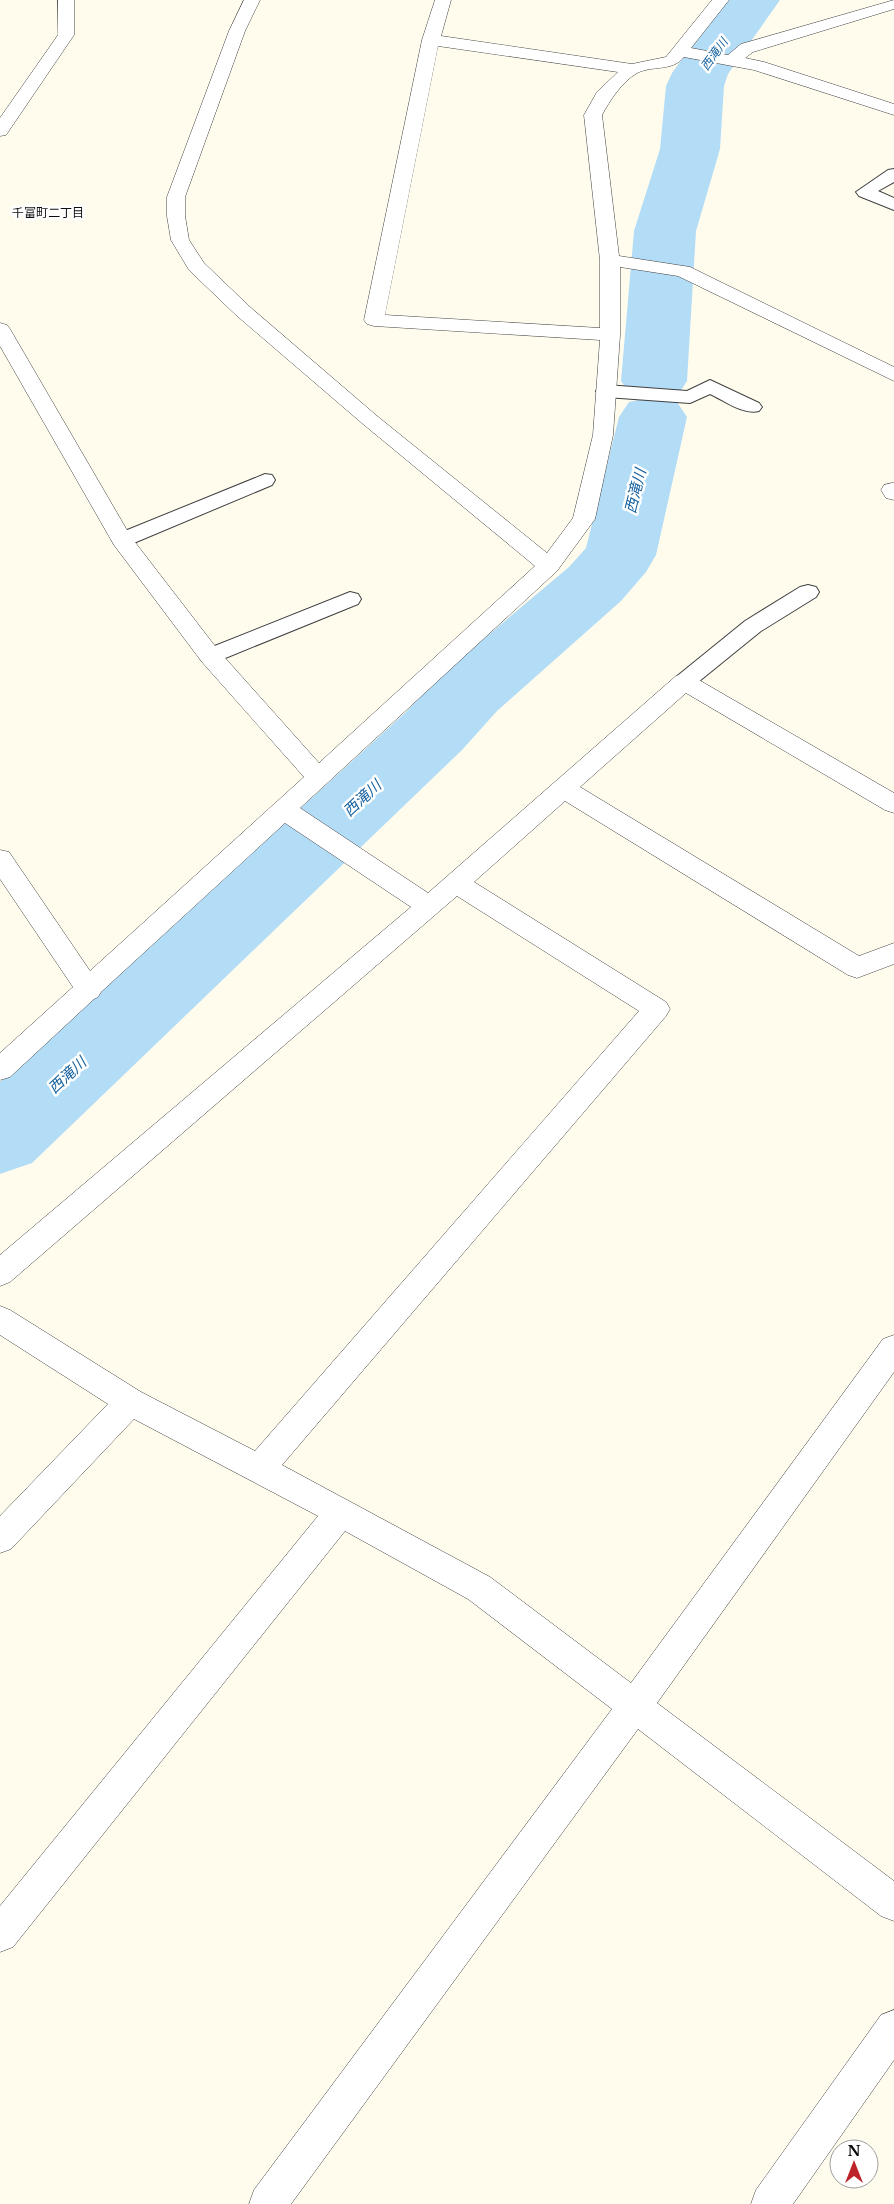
<svg xmlns="http://www.w3.org/2000/svg" width="894" height="2204" font-family="'Libre Baskerville','Noto Sans JP',serif">
<style>
.lines{fill:none;stroke-linecap:round;stroke-linejoin:round}
.river{fill:#b3dcf6;fill-rule:evenodd}
.lane-casing{stroke:#404040;stroke-width:2}
.street-casing{stroke:#404040;stroke-width:1}
.lane{fill:#fff;fill-rule:evenodd}
.street{fill:#fff;fill-rule:evenodd}
.labels{text-anchor:middle;dominant-baseline:central;stroke-width:5;stroke-linejoin:round;paint-order:stroke}
.far-water-label{font-size:12px;font-style:italic;fill:#1662a0;stroke:#fff}
.far-neighbourhood-label{font-size:12px;fill:#0d0d0d;stroke:#fff}
.water-label{font-size:15px;font-style:italic;fill:#1662a0;stroke:#fff}
</style>
<rect width="100%" height="100%" fill="#fffcee"/>
<g class="lines">
<path class="river" d="M 725,0 L 780,0 L 728,74 L 724,86 L 720,149 L 696,231 L 687,381 L 678,395 L 663,399 L 677,402 L 687,417 L 656,555 L 646,572 L 621,601 L 497,711 L 462,750 L 32,1163 L 0,1174 L 0,1082 L 406,712 L 443,673 L 569,567 L 586,548 L 619,417 L 629,402 L 644,399 L 630,395 L 621,381 L 634,231 L 660,149 L 666,86 L 672,73 Z"/>
<defs>
<path id="lane" d="M 894,169 L 894,182 L 878,191 L 894,198 L 894,210 L 859,196 L 856,192 L 888,170 Z
M 710,380 L 759,403 L 762,407 L 759,411 C 743,415 725,401 710,394 L 690,403 L 606,397 L 599,395 L 596,391 L 599,387 L 606,385 L 687,391 Z
M 265,474 L 272,475 L 275,480 L 272,485 L 129,545 L 122,547 L 115,545 L 112,540 L 115,535 Z
M 808,585 L 816,587 L 819,592 L 816,597 L 761,631 L 692,687 L 684,690 L 676,687 L 673,682 L 676,677 L 745,621 L 800,587 Z
M 350,592 L 358,594 L 361,599 L 358,604 L 218,661 L 210,663 L 202,661 L 199,656 L 202,651 Z"/>
<path id="street" d="M 58,0 L 74,0 L 74,35 L 6,135 L 0,136 L 0,118 L 58,35 Z
M 244,0 L 260,0 L 245,31 L 185,197 L 185,216 L 189,240 L 204,263 L 250,307 L 377,416 L 547,553 L 573,518 L 593,435 L 600,340 L 374,326 L 367,324 L 364,320 L 422,40 L 435,0 L 451,0 L 441,36 L 632,64 L 666,57 L 712,0 L 729,0 L 691,48 L 728,55 L 741,44 L 894,0 L 894,9 L 753,52 L 745,58 L 764,62 L 894,104 L 894,115 L 754,70 L 684,57 C 672,72 653,65 637,73 C 622,82 610,100 602,115 L 619,256 L 690,267 L 894,367 L 894,381 L 678,276 L 620,267 L 620,335 L 613,435 L 595,519 L 557,571 L 300,808 L 428,893 L 676,676 L 684,674 L 692,676 L 894,793 L 894,813 L 885,810 L 686,693 L 580,787 L 859,956 L 894,943 L 894,964 L 857,978 L 848,975 L 565,801 L 474,882 L 666,1002 L 670,1009 L 666,1016 L 282,1465 L 490,1577 L 631,1683 L 883,1339 L 894,1335 L 894,1372 L 657,1703 L 894,1881 L 894,1921 L 881,1916 L 638,1729 L 291,2204 L 249,2204 L 254,2190 L 612,1709 L 468,1599 L 345,1531 L 13,1947 L 0,1952 L 0,1906 L 318,1516 L 134,1419 L 11,1549 L 0,1553 L 0,1516 L 108,1404 L 0,1335 L 0,1306 L 10,1310 L 141,1392 L 255,1451 L 639,1011 L 457,896 L 10,1282 L 0,1286 L 0,1255 L 411,907 L 285,823 L 101,992 L 98,997 L 94,999 L 10,1077 L 0,1080 L 0,1053 L 73,987 L 0,879 L 0,850 L 9,852 L 90,971 L 304,777 L 202,662 L 114,545 L 0,346 L 0,323 L 7,325 L 10,329 L 131,537 L 218,650 L 319,763 L 535,566 L 363,424 L 236,315 L 189,270 L 171,240 L 167,216 L 167,197 L 229,31 ZM 438,46 L 618,72 L 597,92 L 584,115 L 600,260 L 600,328 L 385,315 Z
M 892,483 L 894,483 L 894,500 L 886,498 L 881,490 L 884,485 Z
M 894,2010 L 894,2060 L 793,2204 L 751,2204 L 756,2190 L 881,2015 Z"/>
</defs>
<use href="#lane" class="lane-casing"/>
<use href="#street" class="street-casing"/>
<use href="#lane" class="lane"/>
<use href="#street" class="street"/>
</g>
<g class="labels">
<g class="far-water-label">
<text transform="translate(714 54) rotate(-54)">西滝川</text>
</g>
<g class="far-neighbourhood-label">
<text x="48" y="212">千富町二丁目</text>
</g>
<g class="water-label">
<text transform="translate(635 491) rotate(-76)">西滝川</text>
<text transform="translate(362 798) rotate(-43)">西滝川</text>
<text transform="translate(67 1075) rotate(-43)">西滝川</text>
</g>
</g>
<g transform="translate(854 2164)"><circle r="24" fill="#ffffff" stroke="#9e9e9e"/>
<path d="M0-4L9 19L0 12L-9 19Z" fill="#be252b"/>
<text y="-8" font-size="14" font-weight="bold" text-anchor="middle" fill="#0d0d0d">N</text>
</g>
</svg>
